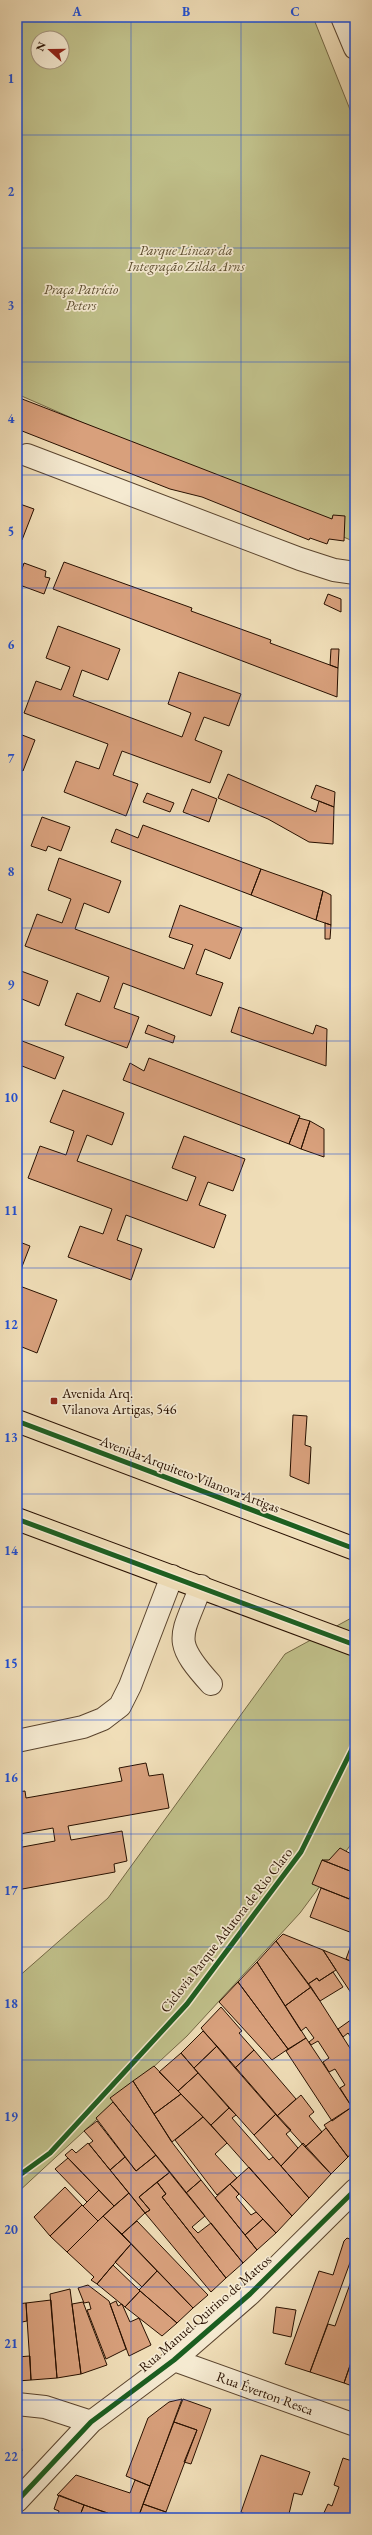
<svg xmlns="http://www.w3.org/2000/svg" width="372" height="2535" font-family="'EB Garamond',serif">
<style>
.green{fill:#c0c08a;stroke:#746845;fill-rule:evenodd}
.building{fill:#d8a07c;stroke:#281000}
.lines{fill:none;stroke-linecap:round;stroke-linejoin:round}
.minor-casing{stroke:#5a442e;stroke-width:24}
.major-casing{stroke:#281000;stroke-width:24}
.minor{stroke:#f5ead1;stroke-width:22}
.major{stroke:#f0deb8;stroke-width:22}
.cycleway-casing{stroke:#f5ead1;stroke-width:8}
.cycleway{stroke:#1b5e20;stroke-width:5}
.grid{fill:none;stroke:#1d4ed8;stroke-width:1;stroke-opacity:0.55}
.poi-dot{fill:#8f2418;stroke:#f5ead1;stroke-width:1.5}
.labels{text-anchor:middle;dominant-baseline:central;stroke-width:3.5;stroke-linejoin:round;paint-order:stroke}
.park-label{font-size:14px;font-style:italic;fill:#5d4e30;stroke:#f5ead1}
.poi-label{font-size:14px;fill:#281000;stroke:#f5ead1;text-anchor:start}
.street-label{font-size:14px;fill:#281000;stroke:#f5ead1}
.neatline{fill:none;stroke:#1d4ed8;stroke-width:1.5}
.grid-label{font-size:13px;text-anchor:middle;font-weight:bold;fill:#1d4ed8}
</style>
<rect width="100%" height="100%" fill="#f0deb8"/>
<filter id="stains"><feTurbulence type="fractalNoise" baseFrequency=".005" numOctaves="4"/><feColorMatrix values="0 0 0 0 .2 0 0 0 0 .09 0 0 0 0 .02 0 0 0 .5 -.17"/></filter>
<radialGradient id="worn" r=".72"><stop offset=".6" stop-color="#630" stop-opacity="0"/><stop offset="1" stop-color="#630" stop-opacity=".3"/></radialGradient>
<path class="green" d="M 17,17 L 313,17 L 355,122 L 355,542 L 17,394 ZM 38,38 L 62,38 L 62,62 L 38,62 Z
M 355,1616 L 355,1839 L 300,1913 L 187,2036 L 17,2193 L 17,1978 L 108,1898 L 285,1654 Z"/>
<path class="building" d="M 17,397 L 332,519 L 333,515 L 345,516 L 344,541 L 329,539 L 327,544 L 310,538 L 309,540 L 202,497 L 170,489 L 17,429 Z
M 17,503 L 34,509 L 22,540 L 17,538 Z
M 64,562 L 192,608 L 191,611 L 271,640 L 270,643 L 338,668 L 337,697 L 53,589 Z
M 24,563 L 46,571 L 45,577 L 50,578 L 44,594 L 17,584 Z
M 328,594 L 341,599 L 341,612 L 324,604 Z
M 58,626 L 120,649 L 108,680 L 82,670 L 73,696 L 182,737 L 191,713 L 168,704 L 179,672 L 241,694 L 229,726 L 204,717 L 195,740 L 222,751 L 210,783 L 122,751 L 113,775 L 138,784 L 126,816 L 64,792 L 76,761 L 99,769 L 108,744 L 24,713 L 36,681 L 61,690 L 70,667 L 46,658 Z
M 331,649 L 339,649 L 338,668 L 330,665 Z
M 17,733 L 35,740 L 23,771 L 17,768 Z
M 228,774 L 316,812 L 319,801 L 334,807 L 333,844 L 309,842 L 268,819 L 218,798 Z
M 316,785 L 335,792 L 334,807 L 311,798 Z
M 192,789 L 217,799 L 209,822 L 183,812 Z
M 147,793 L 174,803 L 170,812 L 143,802 Z
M 42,817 L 70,827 L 61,851 L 48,846 L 46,851 L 31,846 Z
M 143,825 L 261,869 L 251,895 L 111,842 L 116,829 L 138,838 Z
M 59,858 L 121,881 L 109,913 L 84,903 L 75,929 L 184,969 L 193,945 L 169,937 L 180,905 L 242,928 L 230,959 L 205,949 L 196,974 L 223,983 L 211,1016 L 123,983 L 114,1008 L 139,1017 L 127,1048 L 65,1025 L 77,993 L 100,1002 L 109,977 L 25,946 L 37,914 L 62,923 L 71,899 L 48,890 Z
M 261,869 L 323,891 L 316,920 L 251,895 Z
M 323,891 L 331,895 L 331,925 L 316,920 Z
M 325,923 L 331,925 L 330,939 L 325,939 Z
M 21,971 L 48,981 L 39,1006 L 17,997 L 17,980 Z
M 239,1007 L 313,1034 L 316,1025 L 327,1029 L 326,1066 L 231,1032 Z
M 148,1025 L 175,1036 L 173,1043 L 145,1033 Z
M 17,1039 L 64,1057 L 55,1079 L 17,1064 Z
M 149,1058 L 300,1116 L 289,1144 L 123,1080 L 130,1063 L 144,1071 Z
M 63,1090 L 124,1113 L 112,1145 L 87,1135 L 77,1161 L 187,1201 L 196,1177 L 172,1168 L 184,1136 L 245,1159 L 233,1191 L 208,1182 L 199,1205 L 226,1215 L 214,1248 L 126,1215 L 117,1240 L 142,1249 L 131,1280 L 68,1257 L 80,1226 L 103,1234 L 112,1209 L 28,1178 L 40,1146 L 66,1155 L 74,1131 L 50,1122 Z
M 299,1118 L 310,1121 L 301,1149 L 289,1144 Z
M 310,1121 L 324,1129 L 324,1157 L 301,1149 Z
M 17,1241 L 30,1246 L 18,1277 L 17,1277 Z
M 17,1285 L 57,1300 L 37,1353 L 17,1345 Z
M 293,1415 L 307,1416 L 305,1445 L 311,1447 L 309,1484 L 290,1476 Z
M 146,1763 L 149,1776 L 163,1774 L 169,1808 L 68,1826 L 71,1840 L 122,1831 L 127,1861 L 114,1864 L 115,1872 L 17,1890 L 17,1848 L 55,1841 L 53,1828 L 20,1834 L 22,1841 L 17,1842 L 17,1792 L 25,1791 L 26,1798 L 122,1781 L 119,1768 Z
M 340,1848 L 355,1856 L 355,1873 L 322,1860 L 329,1860 Z
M 322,1860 L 355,1873 L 355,1887 L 349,1899 L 312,1884 Z
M 321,1888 L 355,1901 L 355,1934 L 310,1917 Z
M 283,1934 L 323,1950 L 336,1970 L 319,1981 L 317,1978 L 308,1984 L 276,1941 Z
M 355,1934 L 355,1963 L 346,1959 Z
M 276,1941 L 311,1987 L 285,2006 L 257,1962 Z
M 323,1950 L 355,1963 L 355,1999 L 336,1970 Z
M 257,1962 L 306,2038 L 288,2049 L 238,1982 Z
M 333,1972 L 343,1987 L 320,2001 L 308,1984 L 317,1978 L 319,1981 Z
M 238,1982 L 288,2049 L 272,2060 L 219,2002 Z
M 311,1987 L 355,2056 L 355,2112 L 340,2088 L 345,2085 L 335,2069 L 329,2072 L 323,2062 L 329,2058 L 318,2041 L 311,2045 L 309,2042 L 314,2038 L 306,2027 L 301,2031 L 285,2006 Z
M 221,2007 L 242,2031 L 239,2033 L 254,2050 L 235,2068 L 201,2028 Z
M 355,2017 L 355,2043 L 348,2033 L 343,2037 L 338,2029 Z
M 203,2031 L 217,2046 L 194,2068 L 181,2053 Z
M 306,2038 L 352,2107 L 332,2121 L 286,2051 Z
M 217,2046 L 276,2114 L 254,2135 L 194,2068 Z
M 254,2050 L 296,2099 L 277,2116 L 235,2068 Z
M 181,2053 L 198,2073 L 178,2091 L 159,2072 Z
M 154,2066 L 181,2094 L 154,2114 L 133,2081 Z
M 198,2073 L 229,2108 L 211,2125 L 178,2091 Z
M 133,2081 L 171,2141 L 201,2180 L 186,2193 L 110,2098 Z
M 181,2094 L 203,2117 L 172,2142 L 154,2114 Z
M 301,2095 L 314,2112 L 309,2116 L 322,2132 L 305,2147 L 277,2116 Z
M 113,2102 L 156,2155 L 136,2171 L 96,2118 Z
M 352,2107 L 355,2112 L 355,2149 L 348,2157 L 324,2125 Z
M 229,2108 L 236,2115 L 232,2118 L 269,2160 L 273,2157 L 309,2198 L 292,2216 L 211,2125 Z
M 276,2114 L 291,2130 L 286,2134 L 298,2148 L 281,2166 L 254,2135 Z
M 203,2117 L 227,2143 L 215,2154 L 237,2178 L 217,2195 L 175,2140 Z
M 97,2121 L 125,2157 L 110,2170 L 89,2144 L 93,2141 L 84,2131 Z
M 326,2128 L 348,2157 L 331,2174 L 305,2147 Z
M 88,2143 L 129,2193 L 114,2206 L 65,2155 L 72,2149 L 76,2153 Z
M 303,2143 L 331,2174 L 309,2198 L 281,2166 Z
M 156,2155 L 170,2172 L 139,2197 L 150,2210 L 145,2213 L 110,2170 L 125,2157 L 136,2171 Z
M 68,2158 L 99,2190 L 87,2202 L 55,2169 Z
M 249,2167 L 292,2216 L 276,2233 L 230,2184 Z
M 170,2172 L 205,2216 L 192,2227 L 198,2233 L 211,2223 L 243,2263 L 226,2278 L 162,2197 L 166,2194 L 157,2182 Z
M 201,2180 L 257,2250 L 243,2263 L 186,2193 Z
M 157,2182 L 166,2194 L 162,2197 L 226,2278 L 211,2292 L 145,2213 L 150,2210 L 139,2197 Z
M 230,2184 L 239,2194 L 236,2197 L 251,2215 L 256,2212 L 263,2219 L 245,2235 L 215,2198 Z
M 65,2187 L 82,2205 L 50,2236 L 34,2217 Z
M 99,2190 L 114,2206 L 98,2221 L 83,2206 Z
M 129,2193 L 145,2213 L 122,2234 L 103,2216 Z
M 82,2205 L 98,2221 L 67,2252 L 50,2236 Z
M 103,2216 L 131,2244 L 97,2284 L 91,2280 L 94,2277 L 67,2252 Z
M 263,2219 L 276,2233 L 257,2250 L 245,2235 Z
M 137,2221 L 208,2295 L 193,2308 L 122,2234 Z
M 347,2238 L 355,2241 L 355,2249 L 310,2372 L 285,2364 L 319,2271 L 333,2275 L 344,2241 Z
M 131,2244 L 157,2271 L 142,2287 L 115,2262 Z
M 113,2265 L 140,2291 L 125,2307 L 97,2284 Z
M 355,2270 L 355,2351 L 344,2383 L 310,2372 L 328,2324 L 335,2326 Z
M 157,2271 L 193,2308 L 177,2323 L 139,2290 Z
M 88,2285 L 109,2301 L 126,2349 L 106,2359 L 87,2310 L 91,2309 L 89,2302 L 84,2303 L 78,2288 Z
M 70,2289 L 81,2374 L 57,2378 L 50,2294 Z
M 140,2291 L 177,2323 L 162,2336 L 125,2307 Z
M 51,2300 L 57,2378 L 31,2380 L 26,2303 Z
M 116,2301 L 118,2306 L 122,2304 L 130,2322 L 139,2318 L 151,2345 L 129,2356 L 110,2304 Z
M 83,2302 L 107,2365 L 81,2374 L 72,2304 Z
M 26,2303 L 27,2321 L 17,2323 L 17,2304 Z
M 276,2307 L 296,2310 L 291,2337 L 273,2333 Z
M 355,2351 L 355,2387 L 344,2383 Z
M 30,2356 L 31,2380 L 17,2381 L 17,2357 Z
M 182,2399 L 150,2486 L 126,2476 L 148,2418 L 169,2402 Z
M 183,2399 L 211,2409 L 191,2464 L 184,2462 L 197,2430 L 174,2422 Z
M 17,2418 L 22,2451 L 17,2455 Z
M 174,2422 L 197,2430 L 166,2512 L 143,2504 Z
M 261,2455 L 310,2472 L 302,2495 L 294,2493 L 288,2518 L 254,2518 L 241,2512 Z
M 343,2458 L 355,2462 L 355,2505 L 350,2518 L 327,2518 L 323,2515 L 328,2504 L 332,2506 L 339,2487 L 334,2485 Z
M 76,2475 L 130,2493 L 135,2480 L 150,2486 L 138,2518 L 120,2518 L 57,2495 Z
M 59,2495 L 84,2505 L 79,2518 L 57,2518 L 59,2511 L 54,2509 Z
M 143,2504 L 166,2512 L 165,2518 L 138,2518 Z
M 84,2505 L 108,2513 L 107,2518 L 79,2518 Z"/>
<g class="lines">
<defs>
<path id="minor" d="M 342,17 L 355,48
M 27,455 L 300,559 L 334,570 L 355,573
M 201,1586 C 181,1638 171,1640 211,1684
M 17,1741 L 83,1727 L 103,1719 L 120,1706 L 130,1686 L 172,1576
M 174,2360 L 355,2425
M 17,2404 L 45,2407 L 91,2422
M 17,2501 L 91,2422 L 174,2360 L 250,2294 L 355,2190"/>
<path id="major" d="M 17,1421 L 355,1549
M 17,1519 L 355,1645"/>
</defs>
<use href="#minor" class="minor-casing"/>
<use href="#major" class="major-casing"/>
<use href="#minor" class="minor"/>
<use href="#major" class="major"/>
<defs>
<path id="cycleway" d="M 17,1421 L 355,1549
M 17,1519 L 355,1645
M 17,2177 L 50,2153 L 187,2004 L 301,1852 L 355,1743
M 17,2501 L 91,2422 L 174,2360 L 250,2294 L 355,2190"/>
</defs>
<use href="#cycleway" class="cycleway-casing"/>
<use href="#cycleway" class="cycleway"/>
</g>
<path class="grid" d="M 131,17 L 131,2518M 241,17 L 241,2518M 17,135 L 355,135M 17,248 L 355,248M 17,362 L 355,362M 17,475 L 355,475M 17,588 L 355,588M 17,701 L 355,701M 17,815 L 355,815M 17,928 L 355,928M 17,1041 L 355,1041M 17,1154 L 355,1154M 17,1268 L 355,1268M 17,1381 L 355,1381M 17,1494 L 355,1494M 17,1607 L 355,1607M 17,1720 L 355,1720M 17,1834 L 355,1834M 17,1947 L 355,1947M 17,2060 L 355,2060M 17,2173 L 355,2173M 17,2287 L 355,2287M 17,2400 L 355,2400"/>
<rect class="poi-dot" x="50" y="1397" width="8" height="8" rx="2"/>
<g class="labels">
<g class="park-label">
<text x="186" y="250">Parque Linear da<tspan x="186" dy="16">Integração Zilda Arns</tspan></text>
<text x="81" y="289">Praça Patrício<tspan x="81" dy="16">Peters</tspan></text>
</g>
<g class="poi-label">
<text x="62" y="1393">Avenida Arq.<tspan x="62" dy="16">Vilanova Artigas, 546</tspan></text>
</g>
<g class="street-label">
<text transform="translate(190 1474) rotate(21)">Avenida Arquiteto Vilanova Artigas</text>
<text transform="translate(226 1930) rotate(-52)">Ciclovia Parque Adutora de Rio Claro</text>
<text transform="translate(205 2313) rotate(-41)">Rua Manuel Quirino de Mattos</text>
<text transform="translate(265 2393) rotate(20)">Rua Éverton Resca</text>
</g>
</g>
<rect width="372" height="2535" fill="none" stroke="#f0deb8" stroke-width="44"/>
<g transform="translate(50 50) rotate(291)"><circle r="19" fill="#f5ead1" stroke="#a3937d"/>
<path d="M0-3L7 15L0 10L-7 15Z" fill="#8f2418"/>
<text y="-6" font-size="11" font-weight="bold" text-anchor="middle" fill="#281000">N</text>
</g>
<rect x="22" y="22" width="328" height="2491" class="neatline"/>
<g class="grid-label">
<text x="77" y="16">A</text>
<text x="186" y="16">B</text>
<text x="295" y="16">C</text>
<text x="11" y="83">1</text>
<text x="11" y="196">2</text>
<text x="11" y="310">3</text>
<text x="11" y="423">4</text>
<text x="11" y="536">5</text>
<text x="11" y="649">6</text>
<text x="11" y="763">7</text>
<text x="11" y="876">8</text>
<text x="11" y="989">9</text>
<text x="11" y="1102">10</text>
<text x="11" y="1215">11</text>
<text x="11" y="1329">12</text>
<text x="11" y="1442">13</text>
<text x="11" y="1555">14</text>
<text x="11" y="1668">15</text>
<text x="11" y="1782">16</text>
<text x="11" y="1895">17</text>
<text x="11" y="2008">18</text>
<text x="11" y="2121">19</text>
<text x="11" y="2234">20</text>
<text x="11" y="2348">21</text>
<text x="11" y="2461">22</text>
</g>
<rect width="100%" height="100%" filter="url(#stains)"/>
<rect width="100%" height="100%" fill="url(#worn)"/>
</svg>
